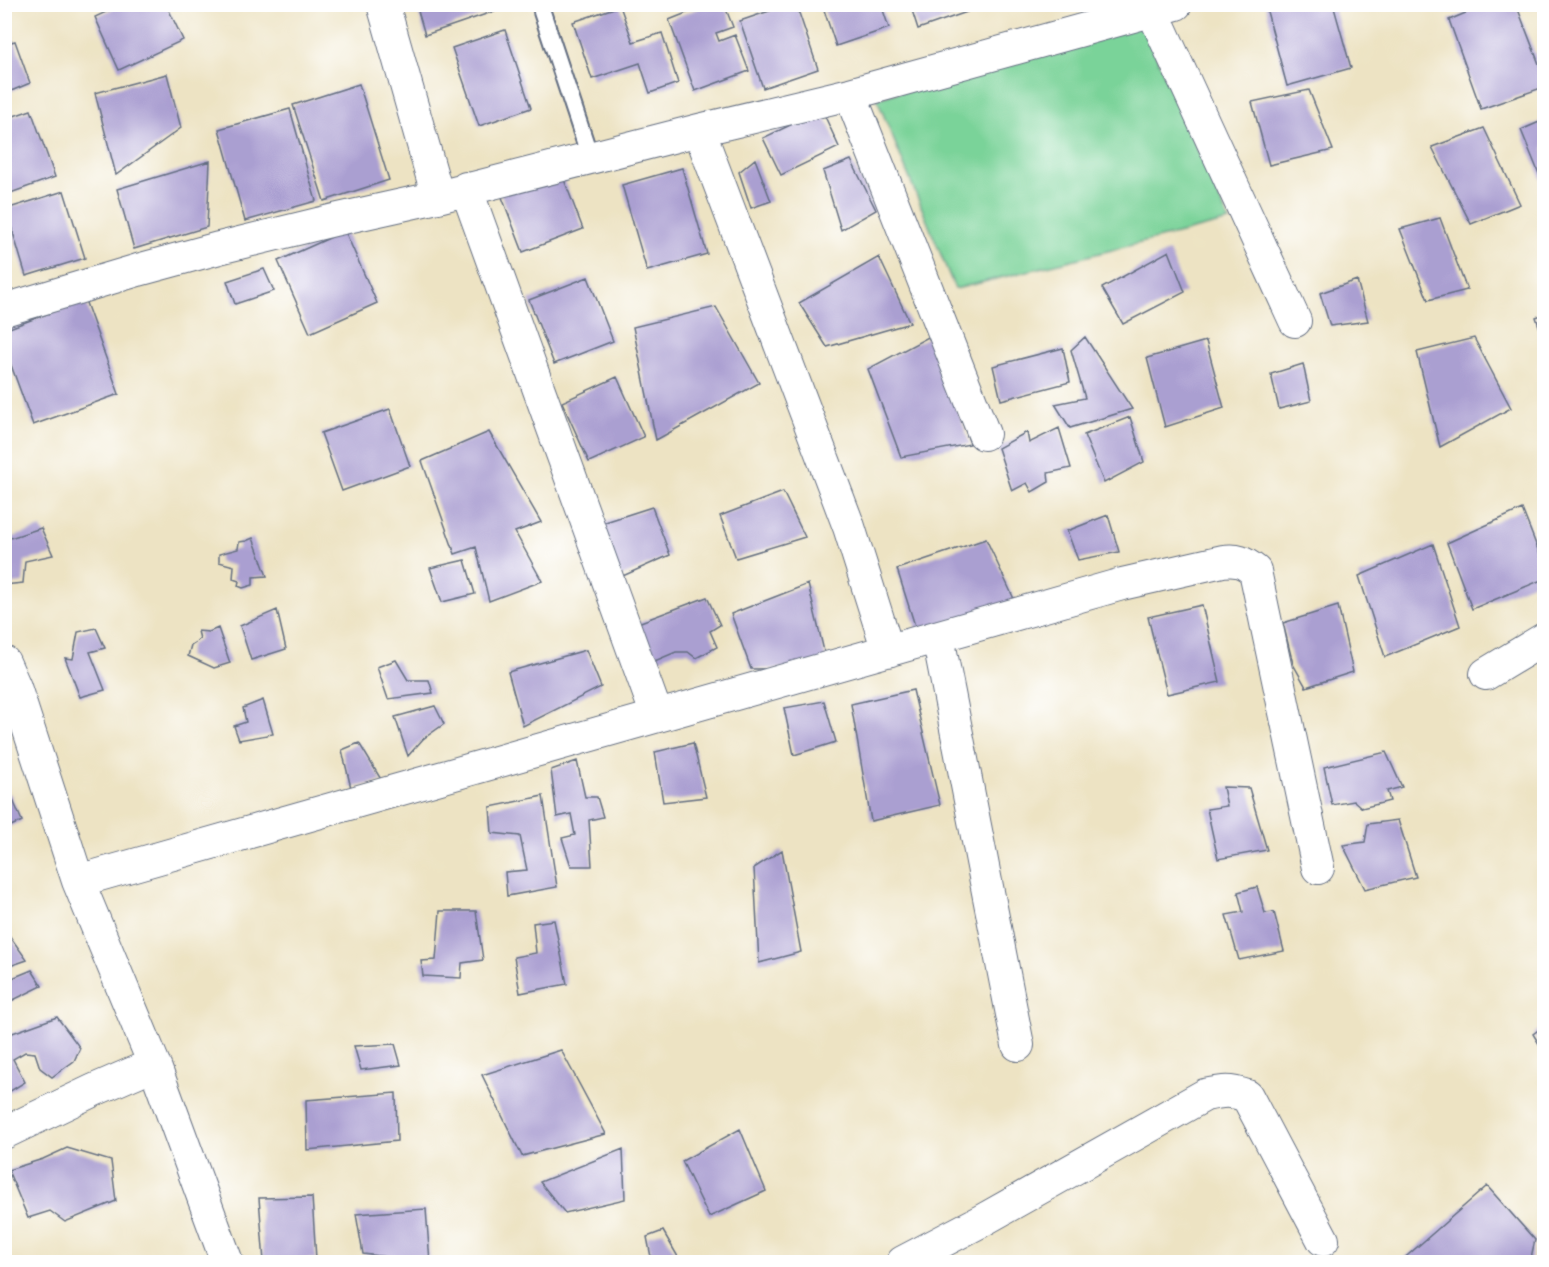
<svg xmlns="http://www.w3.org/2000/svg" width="1549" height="1267" font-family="Sriracha,sans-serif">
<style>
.green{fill:#7ad399;stroke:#4a817c;stroke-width:1.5}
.building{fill:#aa9fd1}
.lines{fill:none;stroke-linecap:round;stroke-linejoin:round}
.lane-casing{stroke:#646e81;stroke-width:20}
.street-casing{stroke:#646e81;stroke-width:34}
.lane{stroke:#fff;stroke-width:16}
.street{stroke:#fff;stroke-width:32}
</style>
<rect width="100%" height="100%" fill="#fff"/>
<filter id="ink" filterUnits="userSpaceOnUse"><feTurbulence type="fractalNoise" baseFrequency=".0167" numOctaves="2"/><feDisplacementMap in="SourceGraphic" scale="12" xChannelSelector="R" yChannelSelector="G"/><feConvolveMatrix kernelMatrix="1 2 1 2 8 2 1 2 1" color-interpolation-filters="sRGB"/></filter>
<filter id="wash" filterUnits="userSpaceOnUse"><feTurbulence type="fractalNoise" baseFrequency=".008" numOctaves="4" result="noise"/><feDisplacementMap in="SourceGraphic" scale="24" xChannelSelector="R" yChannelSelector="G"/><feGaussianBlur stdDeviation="1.35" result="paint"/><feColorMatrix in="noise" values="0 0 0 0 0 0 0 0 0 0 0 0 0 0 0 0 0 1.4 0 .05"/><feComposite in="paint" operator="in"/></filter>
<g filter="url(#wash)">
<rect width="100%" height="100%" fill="#ede3c3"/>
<path class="green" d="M 1139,17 L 1229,221 L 955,289 L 877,99 Z"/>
<g id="blocks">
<path class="building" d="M 123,4 L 166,4 L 183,40 L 119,70 L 95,17 Z
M 416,4 L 496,4 L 498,10 L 425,35 Z
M 709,4 L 724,4 L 733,27 L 716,33 L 719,41 L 735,35 L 749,71 L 695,91 L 669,20 Z
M 780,4 L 811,4 L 798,10 L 818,69 L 763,88 L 740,21 L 781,7 Z
M 822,4 L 881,4 L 889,28 L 836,46 Z
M 910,4 L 964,4 L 967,12 L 918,29 Z
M 1265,4 L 1333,4 L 1351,68 L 1287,86 Z
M 1487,4 L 1516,4 L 1544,77 L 1544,87 L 1481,109 L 1449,20 Z
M 620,6 L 633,42 L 662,33 L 678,83 L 650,93 L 640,63 L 592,79 L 573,22 Z
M 4,23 L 10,35 L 4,37 Z
M 505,30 L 531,108 L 479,126 L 452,48 Z
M 15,41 L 30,83 L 4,94 L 4,44 Z
M 167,74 L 181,128 L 116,175 L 95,93 Z
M 359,84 L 389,180 L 324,201 L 293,105 Z
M 1309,90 L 1333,150 L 1269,165 L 1252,102 Z
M 290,109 L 316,201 L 245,221 L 219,129 Z
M 31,110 L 55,177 L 5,195 L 5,119 Z
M 822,110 L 839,147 L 781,175 L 763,138 Z
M 1544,120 L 1544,186 L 1521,130 Z
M 1484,128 L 1520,204 L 1471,224 L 1432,147 Z
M 755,159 L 771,201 L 751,208 L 739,172 Z
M 851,160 L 876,210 L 841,230 L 823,171 Z
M 210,161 L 207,227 L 134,249 L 117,189 Z
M 682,168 L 707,254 L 647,271 L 622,185 Z
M 560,169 L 583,229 L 523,252 L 500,192 Z
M 64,191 L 85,258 L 26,276 L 6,209 Z
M 1440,218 L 1467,290 L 1428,300 L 1400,229 Z
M 345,231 L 377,303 L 310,333 L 278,261 Z
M 1169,251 L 1185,292 L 1123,324 L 1102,288 Z
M 879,257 L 910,323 L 827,347 L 799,303 Z
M 264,269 L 274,291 L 235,304 L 227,281 Z
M 588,277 L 613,341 L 554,364 L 529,300 Z
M 1357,280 L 1368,321 L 1330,326 L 1320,293 Z
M 85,300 L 119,394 L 33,425 L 4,346 L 4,330 Z
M 716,307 L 759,383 L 656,440 L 633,327 Z
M 1544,314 L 1544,341 L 1536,317 Z
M 932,335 L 970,444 L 901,457 L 868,369 Z
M 1085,337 L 1132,409 L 1070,428 L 1055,404 L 1085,398 L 1071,350 Z
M 1474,338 L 1511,408 L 1440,447 L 1417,352 Z
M 1206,341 L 1224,408 L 1165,427 L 1147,358 Z
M 1063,348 L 1070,382 L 1001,400 L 993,366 Z
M 1303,364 L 1311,401 L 1279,409 L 1271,374 Z
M 617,377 L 644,437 L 589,462 L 562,402 Z
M 390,409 L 410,466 L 342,491 L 321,433 Z
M 1130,417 L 1144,462 L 1104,483 L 1084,435 Z
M 1059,428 L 1071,468 L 1048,473 L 1049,482 L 1032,492 L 1027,483 L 1012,491 L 998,448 L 1027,432 L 1029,443 Z
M 489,432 L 541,522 L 515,532 L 542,581 L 489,601 L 476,547 L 455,554 L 422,461 Z
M 783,492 L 805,537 L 736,558 L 720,516 Z
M 652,507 L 670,555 L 616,579 L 596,525 Z
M 1522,509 L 1544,565 L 1544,579 L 1472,609 L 1447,543 Z
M 1108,515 L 1119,552 L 1078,560 L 1067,531 Z
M 41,528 L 53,555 L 25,561 L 23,583 L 4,585 L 4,540 Z
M 253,538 L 267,576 L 253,577 L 253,585 L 243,588 L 238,586 L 239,581 L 233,579 L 234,566 L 219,562 L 219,554 L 238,549 L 239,542 L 246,541 Z
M 986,539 L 1015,601 L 917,632 L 897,569 Z
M 1433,544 L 1460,626 L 1385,657 L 1359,576 Z
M 465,560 L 475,594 L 442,602 L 430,568 Z
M 808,584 L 828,668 L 751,669 L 731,614 Z
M 707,597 L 720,625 L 710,631 L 717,647 L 696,658 L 688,652 L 676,652 L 650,663 L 638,623 Z
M 1202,605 L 1220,682 L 1167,694 L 1148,617 Z
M 1338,606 L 1353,672 L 1306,687 L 1293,664 L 1283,623 Z
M 277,610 L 286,649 L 251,660 L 240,626 Z
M 96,628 L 105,648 L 90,652 L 105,690 L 80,697 L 65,658 L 73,659 L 78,632 Z
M 218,628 L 230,663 L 214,668 L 188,656 L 191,645 L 200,639 L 198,631 L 209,632 Z
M 586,650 L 601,687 L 523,726 L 508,672 Z
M 396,660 L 408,680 L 429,680 L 433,693 L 388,699 L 377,667 Z
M 913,690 L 940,805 L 871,821 L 851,704 Z
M 263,700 L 273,734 L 239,740 L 234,726 L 246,722 L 243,708 Z
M 824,701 L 836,742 L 794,755 L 784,708 Z
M 435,706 L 444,724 L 423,739 L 408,756 L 395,717 Z
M 359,743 L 382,781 L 351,788 L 342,750 Z
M 693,743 L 706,797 L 663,802 L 655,752 Z
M 1386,752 L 1402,787 L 1387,791 L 1390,801 L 1362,808 L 1354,801 L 1332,805 L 1324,767 Z
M 577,761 L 585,797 L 597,797 L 603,817 L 589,820 L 592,866 L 571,866 L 562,838 L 575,835 L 571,814 L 557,817 L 551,770 Z
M 1223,787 L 1249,788 L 1267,850 L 1218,859 L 1207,809 L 1227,806 Z
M 10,793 L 22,821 L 4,829 L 4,796 Z
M 543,796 L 557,887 L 507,896 L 505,872 L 527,870 L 520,836 L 492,833 L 490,807 Z
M 1398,820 L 1416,877 L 1365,889 L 1343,845 L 1365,842 L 1368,824 Z
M 782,850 L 801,952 L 759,963 L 754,868 Z
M 1257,887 L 1265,913 L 1274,912 L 1284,951 L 1239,960 L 1226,915 L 1243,912 L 1238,892 Z
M 440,911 L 476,911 L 483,960 L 462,963 L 461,978 L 423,976 L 421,961 L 436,960 Z
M 554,920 L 567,984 L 520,993 L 514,957 L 536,953 L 533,923 Z
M 9,935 L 27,960 L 4,968 L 4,937 Z
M 32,970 L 42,986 L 5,1004 L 5,981 Z
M 57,1017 L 80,1048 L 74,1061 L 52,1077 L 40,1068 L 35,1053 L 25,1052 L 13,1059 L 25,1082 L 4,1095 L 4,1036 Z
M 1544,1026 L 1544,1052 L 1533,1034 Z
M 395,1044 L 401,1065 L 361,1070 L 354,1046 Z
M 561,1050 L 606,1134 L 522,1156 L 482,1075 Z
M 396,1093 L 397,1141 L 307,1150 L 306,1100 Z
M 740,1129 L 766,1191 L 709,1217 L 682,1161 Z
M 67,1148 L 111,1161 L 116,1201 L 65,1222 L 50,1211 L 28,1218 L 8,1170 L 43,1159 Z
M 623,1149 L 625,1199 L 565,1213 L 540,1182 Z
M 1487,1186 L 1535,1240 L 1530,1262 L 1400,1262 Z
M 312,1197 L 316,1259 L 264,1262 L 259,1198 Z
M 426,1209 L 430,1262 L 363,1254 L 356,1214 Z
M 663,1231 L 681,1262 L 652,1262 L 647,1237 Z"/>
</g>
</g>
<g filter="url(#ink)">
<use href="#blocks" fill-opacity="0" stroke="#646e81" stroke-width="1.5"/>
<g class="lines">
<defs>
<path id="lane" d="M 542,12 L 590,157"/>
<path id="street" d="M 383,4 L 438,197
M 1153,12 L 1295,321
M 850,94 L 984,434
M 699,130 L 849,527 L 888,651
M 466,188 L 657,716
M 4,310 L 138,270 L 219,248 L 334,220 L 438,197 L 699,130 L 850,94 L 1176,4
M 938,637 L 1018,1045
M 4,662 L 15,687 L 78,881 L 154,1064 L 227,1262
M 1486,674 L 1544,639
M 78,881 L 1122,584 L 1223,561 C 1237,559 1244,562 1255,571 L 1318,868
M 4,1133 L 94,1090 L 154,1064
M 903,1262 L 983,1220 L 1205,1095 C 1224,1091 1229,1090 1247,1096 L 1323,1240"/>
</defs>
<use href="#lane" class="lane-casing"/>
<use href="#street" class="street-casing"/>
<use href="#lane" class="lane"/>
<use href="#street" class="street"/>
</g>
</g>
<rect width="1549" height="1267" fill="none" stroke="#fff" stroke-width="24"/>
</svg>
